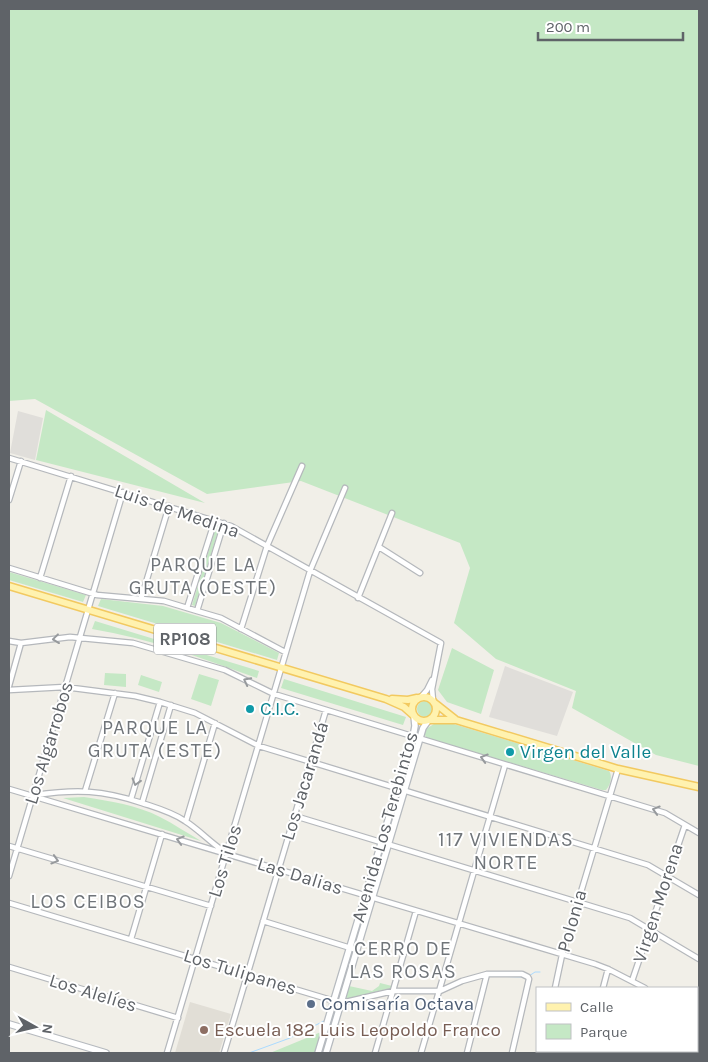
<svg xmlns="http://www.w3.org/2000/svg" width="708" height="1062" font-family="Karla,sans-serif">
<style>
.industrial{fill:#e0deda}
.education{fill:#e1ded6}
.green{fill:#c5e8c5}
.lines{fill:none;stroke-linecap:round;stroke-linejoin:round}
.stream{stroke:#aadaff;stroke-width:1}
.street-casing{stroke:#b5b8bc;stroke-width:7}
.secondary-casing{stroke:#b6babf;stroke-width:8}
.primary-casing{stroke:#f2c960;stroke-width:9}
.street{stroke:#fff;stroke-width:4.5}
.secondary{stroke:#fff;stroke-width:5.5}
.primary{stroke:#fff2af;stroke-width:6}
.oneway{stroke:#979a9d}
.culture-dot{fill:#0f9aa8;stroke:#fff;stroke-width:2}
.service-dot{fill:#5c6f8a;stroke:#fff;stroke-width:2}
.education-dot{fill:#8d6e63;stroke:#fff;stroke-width:2}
.labels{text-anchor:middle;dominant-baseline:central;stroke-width:4;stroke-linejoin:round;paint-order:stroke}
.shield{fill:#fff;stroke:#8f9295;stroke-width:1}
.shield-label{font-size:18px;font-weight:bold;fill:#5f6368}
.street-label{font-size:19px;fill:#5f6368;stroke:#fff}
.culture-label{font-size:19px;fill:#0d838f;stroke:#fff;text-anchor:start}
.service-label{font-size:19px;fill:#4e5e75;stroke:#fff;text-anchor:start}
.education-label{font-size:19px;fill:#785e54;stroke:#fff;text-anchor:start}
.neighbourhood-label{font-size:20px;letter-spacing:1px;fill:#70757a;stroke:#fff}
</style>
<rect width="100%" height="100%" fill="#f1efe8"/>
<path class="industrial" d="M 18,411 L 43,418 L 35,460 L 10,453 Z
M 505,666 L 573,692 L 557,736 L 489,717 Z"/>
<path class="education" d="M 190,1002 L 231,1014 L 219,1053 L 175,1053 Z"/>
<path class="green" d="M 9,9 L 699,9 L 699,766 L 656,755 L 572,708 L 576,691 L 496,659 L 454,623 L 470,568 L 460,543 L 301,481 L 207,494 L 35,399 L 9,401 Z
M 46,410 L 205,503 L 36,460 Z
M 217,524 L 220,525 L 195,606 L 192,605 Z
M 9,572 L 86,595 L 83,602 L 9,580 Z
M 101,599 L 163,606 L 221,623 L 279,653 L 277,660 L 98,606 Z
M 95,621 L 259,671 L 257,678 C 203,659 149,638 92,629 Z
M 452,648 L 494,670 L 481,714 L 447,702 L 438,690 Z
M 105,673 L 126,674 L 126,687 L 104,685 Z
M 199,674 L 219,680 L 211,706 L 191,699 Z
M 141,675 L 162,682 L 159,692 L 138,685 Z
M 284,679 L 406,717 L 403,725 L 281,688 Z
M417 709a8 8 0 1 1 16 0a8 8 0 1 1-16 0Z
M 437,722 L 447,722 L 609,771 C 613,776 610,786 606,790 L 602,790 L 427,738 L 424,734 L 426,729 Z
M 84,797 C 110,801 137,805 160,817 C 174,824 187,833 201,841 L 63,798 Z
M 380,983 L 392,986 L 391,988 L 347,999 L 345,997 L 349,986 L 372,991 L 379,986 Z
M 321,1032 L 315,1053 L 270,1053 Z"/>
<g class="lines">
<path class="stream" d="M 489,976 L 523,977
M 529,976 L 535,972 L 540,972
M 249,1053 L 290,1038 L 326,1020"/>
<defs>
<path id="street" d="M 9,458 L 231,526 L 441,643 L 432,689 L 433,700
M 9,500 L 21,461
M 379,547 L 420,573
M 9,568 L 97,595 L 164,601 L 197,611 L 221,618 L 285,652
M 40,578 L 71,476
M 358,598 L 392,513
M 141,599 L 169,506
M 187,608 L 215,520
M 197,611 L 224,523
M 241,629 L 267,546 L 302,466
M 9,641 L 21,643 L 70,637 L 133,643 L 225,670 L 274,694 L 665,813 L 699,833
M 9,686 L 21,643
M 9,690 L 65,687 L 135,696 L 160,702 L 195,713 L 259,746 L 648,865 L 699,895
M 421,697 L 427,690 L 432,680
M 9,789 L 595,964 L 608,969 L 645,988
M 85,791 L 115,693
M 35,795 C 77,789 102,790 142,803 C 157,808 172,812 185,821 C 198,829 209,841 222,850
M 131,799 L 160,702
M 142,803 L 171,705
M 295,816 L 630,918 L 699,959
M 186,821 L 215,723
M 9,846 L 211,906
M 9,876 L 123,492
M 9,903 L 341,1003 L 393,991 L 440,991 L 462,981 L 487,974 L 522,974 L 528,977 L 529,979 L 512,1053
M 263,921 L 357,950
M 131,939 L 162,834
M 9,967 L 178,1018
M 632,981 L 685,825
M 555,988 L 562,955 L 618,769
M 603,988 L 608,969
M 697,1006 L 699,998
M 697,1019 L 699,1020
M 167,1053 L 310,571 L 345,488
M 224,1053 L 326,710
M 375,1053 L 416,911
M 421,1053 L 505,765
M 467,1053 L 487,974
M 541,1053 L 541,1051
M 589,1053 L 590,1051
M 636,1053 L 637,1051
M 682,1053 L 683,1051"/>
<path id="secondary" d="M 9,1024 L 106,1053
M 318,1053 L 413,737 L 415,726 L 414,716
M 326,1053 L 423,728 L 428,721"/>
<path id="primary" d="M 9,586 L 386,699 L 404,707 L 413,715
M412 709a12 12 0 1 1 24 0a12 12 0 1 1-24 0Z
M 392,699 L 408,700 L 417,698
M 436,704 L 455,719
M 430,720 L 456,720 L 618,769 L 699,787"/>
</defs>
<use href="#street" class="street-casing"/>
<use href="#secondary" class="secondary-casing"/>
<use href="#primary" class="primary-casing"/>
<use href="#street" class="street"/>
<use href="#secondary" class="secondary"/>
<use href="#primary" class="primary"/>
</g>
<defs><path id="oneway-chevron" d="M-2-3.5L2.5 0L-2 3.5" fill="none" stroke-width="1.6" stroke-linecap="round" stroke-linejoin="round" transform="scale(1.25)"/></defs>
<g class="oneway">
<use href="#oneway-chevron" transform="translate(56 639) rotate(173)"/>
<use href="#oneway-chevron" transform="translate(247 681) rotate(-153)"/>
<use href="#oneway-chevron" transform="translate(484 758) rotate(-163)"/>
<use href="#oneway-chevron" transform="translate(136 782) rotate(107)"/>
<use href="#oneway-chevron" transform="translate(656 810) rotate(-163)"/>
<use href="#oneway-chevron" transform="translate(180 840) rotate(-163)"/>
<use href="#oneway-chevron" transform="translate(55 860) rotate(17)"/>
</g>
<g class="culture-dot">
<circle cx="250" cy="709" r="5"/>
<circle cx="510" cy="752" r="5"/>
</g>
<circle class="service-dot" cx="311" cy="1004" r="5"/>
<circle class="education-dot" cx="204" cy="1030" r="5"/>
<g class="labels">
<rect class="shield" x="154" y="623.5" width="62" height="31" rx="4"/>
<g class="shield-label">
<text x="185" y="639">RP108</text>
</g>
<g class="street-label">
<text transform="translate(177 511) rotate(19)">Luis de Medina</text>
<text transform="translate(49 743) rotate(-73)">Los Algarrobos</text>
<text transform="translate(305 781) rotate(-73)">Los Jacarandá</text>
<text transform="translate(385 827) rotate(-74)">Avenida Los Terebintos</text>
<text transform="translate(225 861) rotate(-73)">Los Tilos</text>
<text transform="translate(300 876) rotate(17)">Las Dalias</text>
<text transform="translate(658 903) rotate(-72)">Virgen Morena</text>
<text transform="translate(572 921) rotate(-74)">Polonia</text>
<text transform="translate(240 972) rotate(17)">Los Tulipanes</text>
<text transform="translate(93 993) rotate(17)">Los Alelíes</text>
</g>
<g class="culture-label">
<text x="260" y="709">C.I.C.</text>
<text x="520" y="752">Virgen del Valle</text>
</g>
<g class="service-label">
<text x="321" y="1004">Comisaría Octava</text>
</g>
<g class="education-label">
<text x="214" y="1030">Escuela 182 Luis Leopoldo Franco</text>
</g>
<g class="neighbourhood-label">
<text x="203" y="564">PARQUE LA<tspan x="203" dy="23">GRUTA (OESTE)</tspan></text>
<text x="155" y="727">PARQUE LA<tspan x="155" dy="23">GRUTA (ESTE)</tspan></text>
<text x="506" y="839">117 VIVIENDAS<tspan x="506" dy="23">NORTE</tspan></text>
<text x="88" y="901">LOS CEIBOS</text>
<text x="403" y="948">CERRO DE<tspan x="403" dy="23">LAS ROSAS</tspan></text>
</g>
</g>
<rect width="708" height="1062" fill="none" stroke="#5f6368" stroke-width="20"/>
<rect x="536" y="987" width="162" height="65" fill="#ffffff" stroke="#bfc1c3"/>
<rect x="546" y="1003" width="25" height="8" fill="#fff2af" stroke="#bfc1c3"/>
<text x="580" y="1012" font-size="15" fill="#5f6368">Calle</text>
<rect x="546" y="1024" width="25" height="15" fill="#c5e8c5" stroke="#bfc1c3"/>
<text x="580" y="1037" font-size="15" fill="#5f6368">Parque</text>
<g transform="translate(35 1027) rotate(98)" stroke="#ffffff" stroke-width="4" paint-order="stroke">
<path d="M0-4L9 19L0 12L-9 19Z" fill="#5f6368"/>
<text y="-8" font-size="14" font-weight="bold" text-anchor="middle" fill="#5f6368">N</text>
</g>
<path d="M538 32v8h145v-8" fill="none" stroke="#5f6368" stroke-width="2.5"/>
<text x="546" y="32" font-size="15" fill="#5f6368" stroke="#ffffff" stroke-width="4" paint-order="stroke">200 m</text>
</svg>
